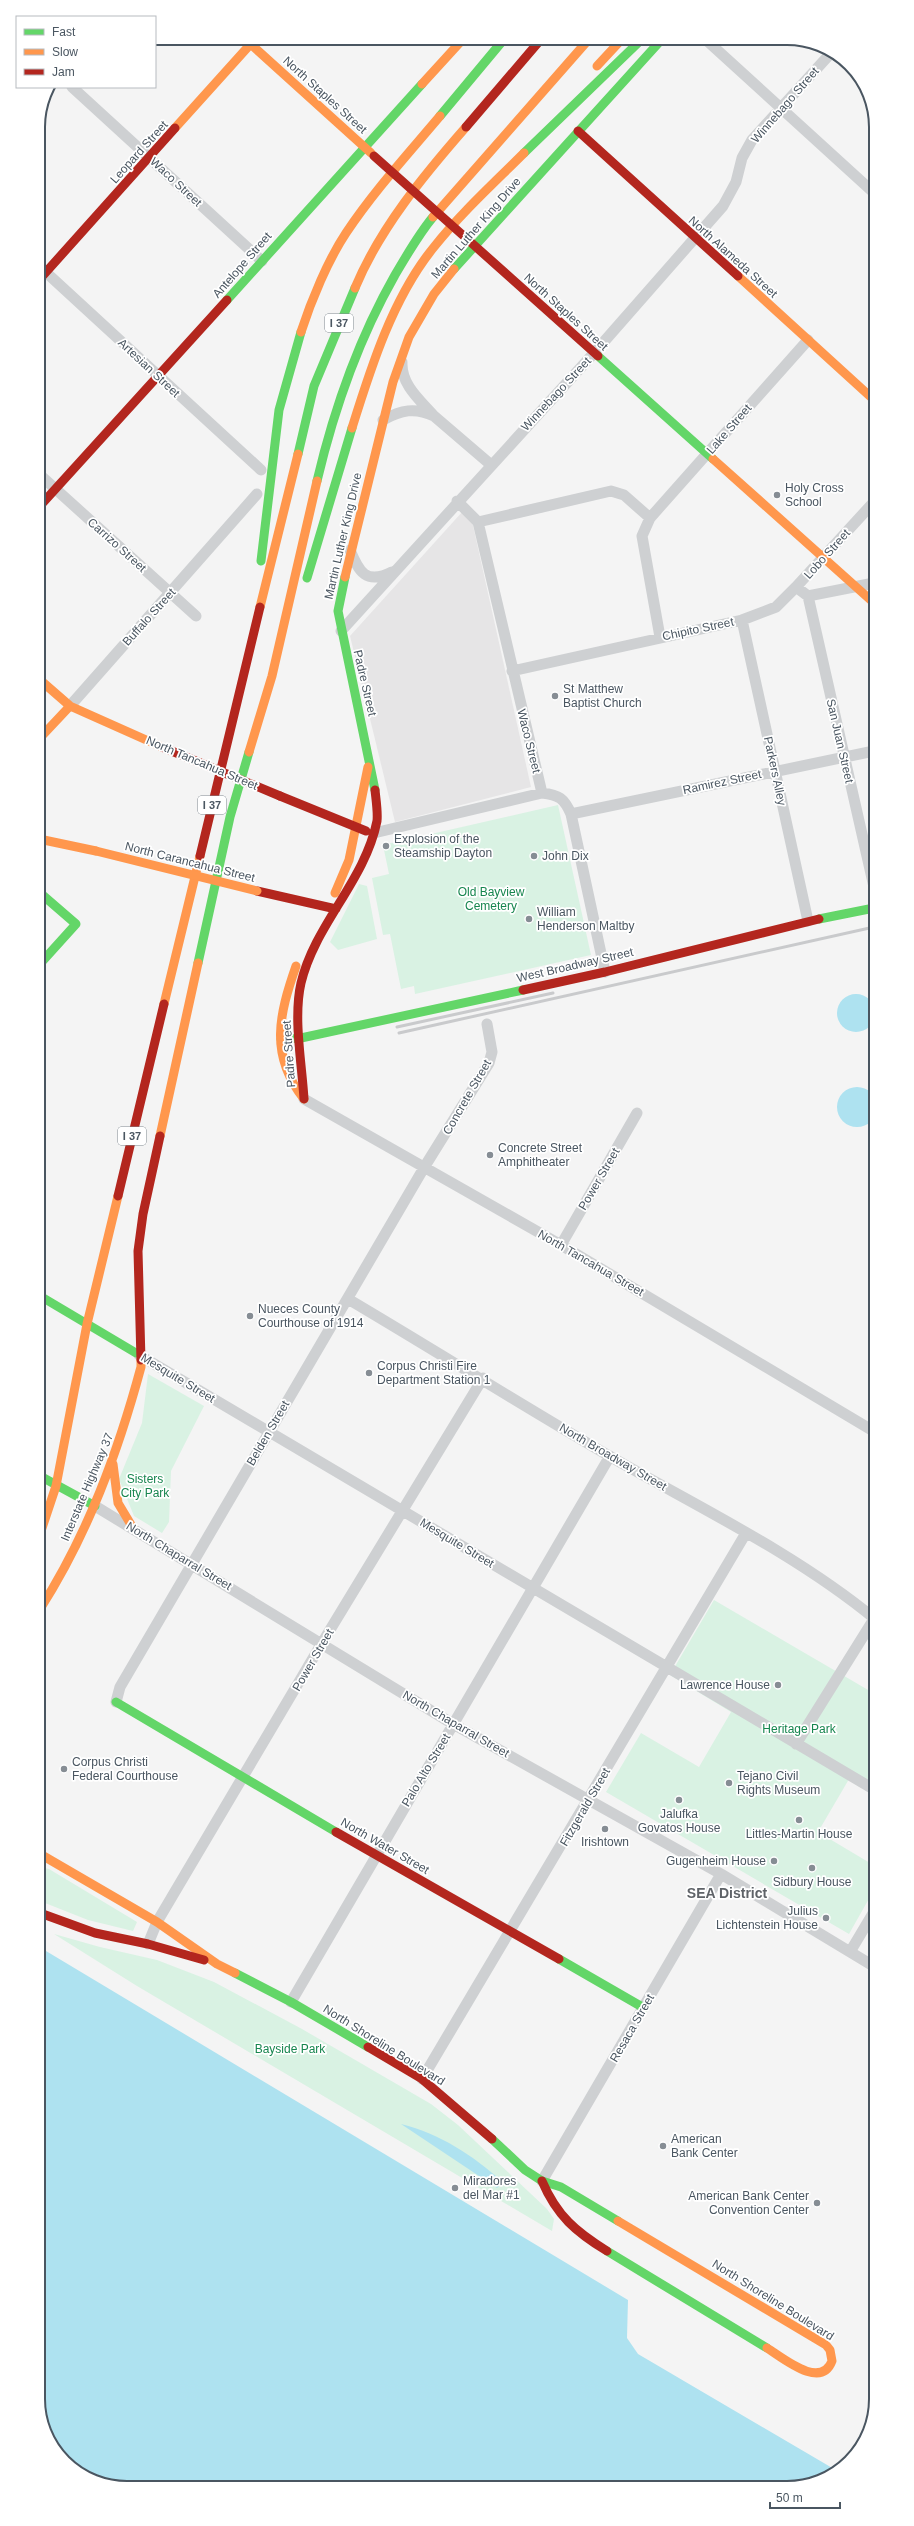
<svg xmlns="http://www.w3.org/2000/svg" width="914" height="2526" font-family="Arial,sans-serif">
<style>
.education{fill:#e6e5e6}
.green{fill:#d9f2e3}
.water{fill:#aee2f0}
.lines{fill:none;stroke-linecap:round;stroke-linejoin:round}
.street{stroke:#ced0d2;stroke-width:11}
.fast{stroke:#63d668;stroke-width:9}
.slow{stroke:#ff974d;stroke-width:9}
.jam{stroke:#b3261e;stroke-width:9}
.rail{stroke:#c9cacc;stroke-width:3}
.slow-bridge{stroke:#ff974d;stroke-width:9}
.jam-bridge{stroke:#b3261e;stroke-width:9}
.poi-dot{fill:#868d94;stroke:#fff;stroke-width:1.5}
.labels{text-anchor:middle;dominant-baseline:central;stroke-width:3.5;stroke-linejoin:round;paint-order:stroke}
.shield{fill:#fff;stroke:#808990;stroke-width:1}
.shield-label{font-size:11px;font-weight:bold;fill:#4a5661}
.street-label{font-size:12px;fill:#4a5661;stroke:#fff}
.poi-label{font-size:12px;fill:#4a5661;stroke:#fff;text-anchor:start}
.park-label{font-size:12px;fill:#17864f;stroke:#fff}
.quarter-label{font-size:14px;font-weight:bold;fill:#5f6368;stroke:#fff}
.rim{fill:none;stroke:#4a5661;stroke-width:2}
</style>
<rect width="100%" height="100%" fill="#f4f4f4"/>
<path class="education" d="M 463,511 L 472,521 L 531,787 L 395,822 L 350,636 Z"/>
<path class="green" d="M 558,805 L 591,955 L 415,994 L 414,986 L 401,989 L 390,934 L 383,935 L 372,878 L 389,874 L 383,845 Z
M 359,884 L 367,886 L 377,939 L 338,950 L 330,942 Z
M 148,1374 L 204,1406 L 171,1471 L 169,1522 L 162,1533 L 134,1516 L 119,1479 L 142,1423 Z
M 714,1600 L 875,1694 L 875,1788 L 852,1774 L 818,1832 L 875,1866 L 875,1888 L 849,1934 L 606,1792 L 641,1733 L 699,1767 L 731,1712 L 670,1675 Z
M 40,1867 L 49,1869 L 137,1922 L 133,1931 L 88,1920 L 40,1901 Z
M 54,1934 L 100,1947 L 157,1960 L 214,1982 L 302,2029 L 431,2104 L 458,2125 L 547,2209 L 554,2219 L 552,2231 L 137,1986 Z"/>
<path class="water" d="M837 1013a19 19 0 1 1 38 0a19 19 0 1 1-38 0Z
M837 1107a20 20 0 1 1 40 0a20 20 0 1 1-40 0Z
M 41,1948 L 628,2300 L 627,2338 L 638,2354 L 834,2469 L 810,2485 L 121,2488 L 73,2469 L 41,2422 Z
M 401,2124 C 441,2134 472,2155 503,2182 L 497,2188 Z"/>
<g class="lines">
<path class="street" d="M 704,38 L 873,192
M 72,87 L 262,261
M 38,265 L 261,470
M 434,416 L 490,464
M 383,420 C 401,410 415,407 434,416 C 420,400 401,385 402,362
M 39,474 L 196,616
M 457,501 L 478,522 L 542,793
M 650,518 L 642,536 L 660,637
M 478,522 L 611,491 L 624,495 L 650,518 L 808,340
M 350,550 C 359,572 366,585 392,572
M 796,587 L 873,503
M 808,596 L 874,887
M 742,620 L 808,921
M 341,631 L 594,353 L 723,206 L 736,182 L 742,158 L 752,140 L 830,54
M 512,671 L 742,620 L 776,607 L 796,587 L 808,596 L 874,583
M 70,706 L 257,494
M 571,814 L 874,751
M 374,833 L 542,793 C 559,795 564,798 571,814 L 605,972
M 304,1099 L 561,1245 L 875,1432
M 561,1245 L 637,1113
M 348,1299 C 436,1351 523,1406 611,1457 C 700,1508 796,1554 875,1619
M 139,1355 L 875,1790
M 95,1506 L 453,1724 L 721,1874 L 875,1967
M 116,1702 L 120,1687 L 425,1166 L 489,1063 L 492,1052 L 487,1024
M 796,1744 L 874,1619
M 148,1944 L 157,1922 L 322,1643 L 483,1378
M 850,1952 L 875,1910
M 291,2002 L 610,1456
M 422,2079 L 746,1533
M 542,2181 L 721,1874"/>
<path class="fast" d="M 440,116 L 505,38
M 524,153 L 643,38
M 454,269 L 663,38
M 227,300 L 422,84
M 598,356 L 713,459
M 298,454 L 314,386 L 355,288
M 317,481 C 334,409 358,340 395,275 C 407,255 418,235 433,217
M 261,561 L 279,410 L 301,332
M 345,577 L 338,611 L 375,790
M 307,578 L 352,428
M 39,892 L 76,924 L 39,965
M 819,919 L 874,908
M 198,963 L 230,817 L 249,752
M 281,1039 L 301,1038 L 523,990
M 40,1296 L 136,1353
M 40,1476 L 95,1506
M 116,1702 L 336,1832
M 559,1959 L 644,2008
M 235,1973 L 291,2002 L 368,2047
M 492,2139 L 525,2170 L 542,2181 L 561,2187 L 618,2221
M 607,2251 L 767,2348"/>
<path class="slow" d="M 244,38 L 371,153
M 597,66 L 623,38
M 422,84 L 464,38
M 175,128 L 256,38
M 433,217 L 590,38
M 738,276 L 873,399
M 355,288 C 380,228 424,175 466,127
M 301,332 C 311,301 328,260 346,233 C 374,191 408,154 440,116
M 352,428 C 371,367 393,297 434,247 C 461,213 493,184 524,153
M 713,459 L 874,603
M 345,577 L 393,382 L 409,337 L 434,294 L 454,269
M 260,607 L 298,454
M 39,679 L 70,706 L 162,747
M 39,739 L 70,706
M 249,752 L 272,676 L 317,481
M 39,839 L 96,851
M 335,893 L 349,860 L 368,767
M 296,966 C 279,1015 269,1055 304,1099
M 164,1004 L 200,856
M 160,1136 L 198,963
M 113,1464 L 118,1503 L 133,1528
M 40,1534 L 56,1486 L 87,1324 L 118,1196
M 40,1609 C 88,1534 118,1452 141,1367 L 141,1360
M 40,1854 L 157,1922 L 217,1964 L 235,1973
M 618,2221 L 826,2345 L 830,2350 L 832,2361 C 821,2390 783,2358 767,2348"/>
<path class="jam" d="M 466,127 L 542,38
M 578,131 L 738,276
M 466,238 L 598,356
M 38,281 L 175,128
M 39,507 L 227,300
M 280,796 L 366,831
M 200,856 L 260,607
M 257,891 L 336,909
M 523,990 L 605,972 L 819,919
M 304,1099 C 302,1064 293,1018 301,983 C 315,924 365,881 377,821 C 378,812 376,800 375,790
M 118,1196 L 164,1004
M 141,1360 L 138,1251 L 143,1214 L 160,1136
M 336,1832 L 559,1959
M 40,1913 L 95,1933 L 148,1944 L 204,1960
M 368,2047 L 422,2079 L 492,2139
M 542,2181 C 557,2216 576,2232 607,2251"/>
<path class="rail" d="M 397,1027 L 553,993
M 399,1033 L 874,927"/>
<path class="slow-bridge" d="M 96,851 L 257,891"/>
<path class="jam-bridge" d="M 374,156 L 466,238
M 162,747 L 280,796"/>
</g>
<g class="poi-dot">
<circle cx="777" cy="495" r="4"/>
<circle cx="555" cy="696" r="4"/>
<circle cx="386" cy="846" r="4"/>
<circle cx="534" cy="856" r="4"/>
<circle cx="529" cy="919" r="4"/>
<circle cx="490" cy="1155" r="4"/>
<circle cx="250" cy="1316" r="4"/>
<circle cx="369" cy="1373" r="4"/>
<circle cx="778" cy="1685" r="4"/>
<circle cx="64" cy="1769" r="4"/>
<circle cx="729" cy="1783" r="4"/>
<circle cx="679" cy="1800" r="4"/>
<circle cx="799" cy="1820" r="4"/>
<circle cx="605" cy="1829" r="4"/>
<circle cx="774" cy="1861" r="4"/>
<circle cx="812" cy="1868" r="4"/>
<circle cx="826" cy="1918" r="4"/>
<circle cx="663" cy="2146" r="4"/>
<circle cx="455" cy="2188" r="4"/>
<circle cx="817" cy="2203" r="4"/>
</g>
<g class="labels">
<g class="shield">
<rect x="325" y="314" width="28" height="18" rx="3"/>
<rect x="198" y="796" width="28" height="18" rx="3"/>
<rect x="118" y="1127" width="28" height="18" rx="3"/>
</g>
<g class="shield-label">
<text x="339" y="323">I 37</text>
<text x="212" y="805">I 37</text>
<text x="132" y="1136">I 37</text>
</g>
<g class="street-label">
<text transform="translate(325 95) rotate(42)">North Staples Street</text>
<text transform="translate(785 105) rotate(-49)">Winnebago Street</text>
<text transform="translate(139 152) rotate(-48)">Leopard Street</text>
<text transform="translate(176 182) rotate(43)">Waco Street</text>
<text transform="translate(476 228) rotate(-49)">Martin Luther King Drive</text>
<text transform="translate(733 257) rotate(42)">North Alameda Street</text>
<text transform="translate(242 265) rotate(-49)">Antelope Street</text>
<text transform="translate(566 312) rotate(42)">North Staples Street</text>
<text transform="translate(149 368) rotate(43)">Artesian Street</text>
<text transform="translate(556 394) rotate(-47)">Winnebago Street</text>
<text transform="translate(729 429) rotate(-49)">Lake Street</text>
<text transform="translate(343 536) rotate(-77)">Martin Luther King Drive</text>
<text transform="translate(117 545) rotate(42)">Carrizo Street</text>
<text transform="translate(827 554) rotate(-48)">Lobo Street</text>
<text transform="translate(149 617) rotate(-48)">Buffalo Street</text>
<text transform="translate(698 629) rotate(-12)">Chipito Street</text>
<text transform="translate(365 683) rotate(77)">Padre Street</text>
<text transform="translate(529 741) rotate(76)">Waco Street</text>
<text transform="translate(840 741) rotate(77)">San Juan Street</text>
<text transform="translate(202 763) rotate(23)">North Tancahua Street</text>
<text transform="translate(775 771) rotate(78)">Parkers Alley</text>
<text transform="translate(722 782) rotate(-12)">Ramirez Street</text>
<text transform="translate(190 862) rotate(14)">North Carancahua Street</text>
<text transform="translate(575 965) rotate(-13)">West Broadway Street</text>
<text transform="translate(289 1054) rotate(-94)">Padre Street</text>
<text transform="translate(467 1097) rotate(-60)">Concrete Street</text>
<text transform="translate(599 1179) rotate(-60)">Power Street</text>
<text transform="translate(591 1263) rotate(30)">North Tancahua Street</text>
<text transform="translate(178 1378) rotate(31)">Mesquite Street</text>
<text transform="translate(268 1433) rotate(-60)">Belden Street</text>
<text transform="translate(613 1457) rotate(30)">North Broadway Street</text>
<text transform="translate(87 1487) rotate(-67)">Interstate Highway 37</text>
<text transform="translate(457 1543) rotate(31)">Mesquite Street</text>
<text transform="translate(179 1556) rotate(31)">North Chaparral Street</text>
<text transform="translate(313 1660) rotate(-60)">Power Street</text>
<text transform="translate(456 1724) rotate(30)">North Chaparral Street</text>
<text transform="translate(426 1770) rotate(-59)">Palo Alto Street</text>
<text transform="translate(585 1807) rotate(-60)">Fitzgerald Street</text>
<text transform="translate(385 1846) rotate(30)">North Water Street</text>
<text transform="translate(632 2028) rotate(-60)">Resaca Street</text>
<text transform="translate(384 2045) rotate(32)">North Shoreline Boulevard</text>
<text transform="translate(773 2300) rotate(32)">North Shoreline Boulevard</text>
</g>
<g class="poi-label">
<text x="785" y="488">Holy Cross<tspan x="785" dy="14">School</tspan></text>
<text x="563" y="689">St Matthew<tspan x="563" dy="14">Baptist Church</tspan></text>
<text x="394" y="839">Explosion of the<tspan x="394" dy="14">Steamship Dayton</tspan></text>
<text x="542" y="856">John Dix</text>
<text x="537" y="912">William<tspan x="537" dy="14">Henderson Maltby</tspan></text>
<text x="498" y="1148">Concrete Street<tspan x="498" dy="14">Amphitheater</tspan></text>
<text x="258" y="1309">Nueces County<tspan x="258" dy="14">Courthouse of 1914</tspan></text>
<text x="377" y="1366">Corpus Christi Fire<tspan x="377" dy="14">Department Station 1</tspan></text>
<text x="770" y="1685" text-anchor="end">Lawrence House</text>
<text x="72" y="1762">Corpus Christi<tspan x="72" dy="14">Federal Courthouse</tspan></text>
<text x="737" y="1776">Tejano Civil<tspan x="737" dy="14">Rights Museum</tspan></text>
<text x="679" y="1814" text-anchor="middle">Jalufka<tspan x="679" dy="14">Govatos House</tspan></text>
<text x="799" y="1834" text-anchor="middle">Littles-Martin House</text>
<text x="605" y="1842" text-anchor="middle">Irishtown</text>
<text x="766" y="1861" text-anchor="end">Gugenheim House</text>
<text x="812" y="1882" text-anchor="middle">Sidbury House</text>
<text x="818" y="1911" text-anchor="end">Julius<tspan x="818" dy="14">Lichtenstein House</tspan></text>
<text x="671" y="2139">American<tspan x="671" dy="14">Bank Center</tspan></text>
<text x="463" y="2181">Miradores<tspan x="463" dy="14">del Mar #1</tspan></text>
<text x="809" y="2196" text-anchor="end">American Bank Center<tspan x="809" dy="14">Convention Center</tspan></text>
</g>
<g class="park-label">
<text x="491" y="892">Old Bayview<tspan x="491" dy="14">Cemetery</tspan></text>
<text x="145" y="1479">Sisters<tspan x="145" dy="14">City Park</tspan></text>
<text x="799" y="1729">Heritage Park</text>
<text x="290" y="2049">Bayside Park</text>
</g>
<g class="quarter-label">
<text x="727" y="1893">SEA District</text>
</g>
</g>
<path d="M0 0H914V2526H0ZM127 45H787A82 82 0 0 1 869 127V2399A82 82 0 0 1 787 2481H127A82 82 0 0 1 45 2399V127A82 82 0 0 1 127 45Z" fill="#fff" fill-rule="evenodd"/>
<path class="rim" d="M127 45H787A82 82 0 0 1 869 127V2399A82 82 0 0 1 787 2481H127A82 82 0 0 1 45 2399V127A82 82 0 0 1 127 45Z"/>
<rect x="16" y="16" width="140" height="72" fill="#ffffff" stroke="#b7bbc0"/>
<rect x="24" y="29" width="20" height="6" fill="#63d668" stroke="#b7bbc0"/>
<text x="52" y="36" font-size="12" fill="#4a5661">Fast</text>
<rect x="24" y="49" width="20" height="6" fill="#ff974d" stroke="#b7bbc0"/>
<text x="52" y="56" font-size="12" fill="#4a5661">Slow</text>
<rect x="24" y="69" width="20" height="6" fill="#b3261e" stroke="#b7bbc0"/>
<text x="52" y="76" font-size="12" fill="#4a5661">Jam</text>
<path d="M770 2502v6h70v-6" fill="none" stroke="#4a5661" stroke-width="2"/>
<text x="776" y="2502" font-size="12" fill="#4a5661" stroke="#ffffff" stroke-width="3" paint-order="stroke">50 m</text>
</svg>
